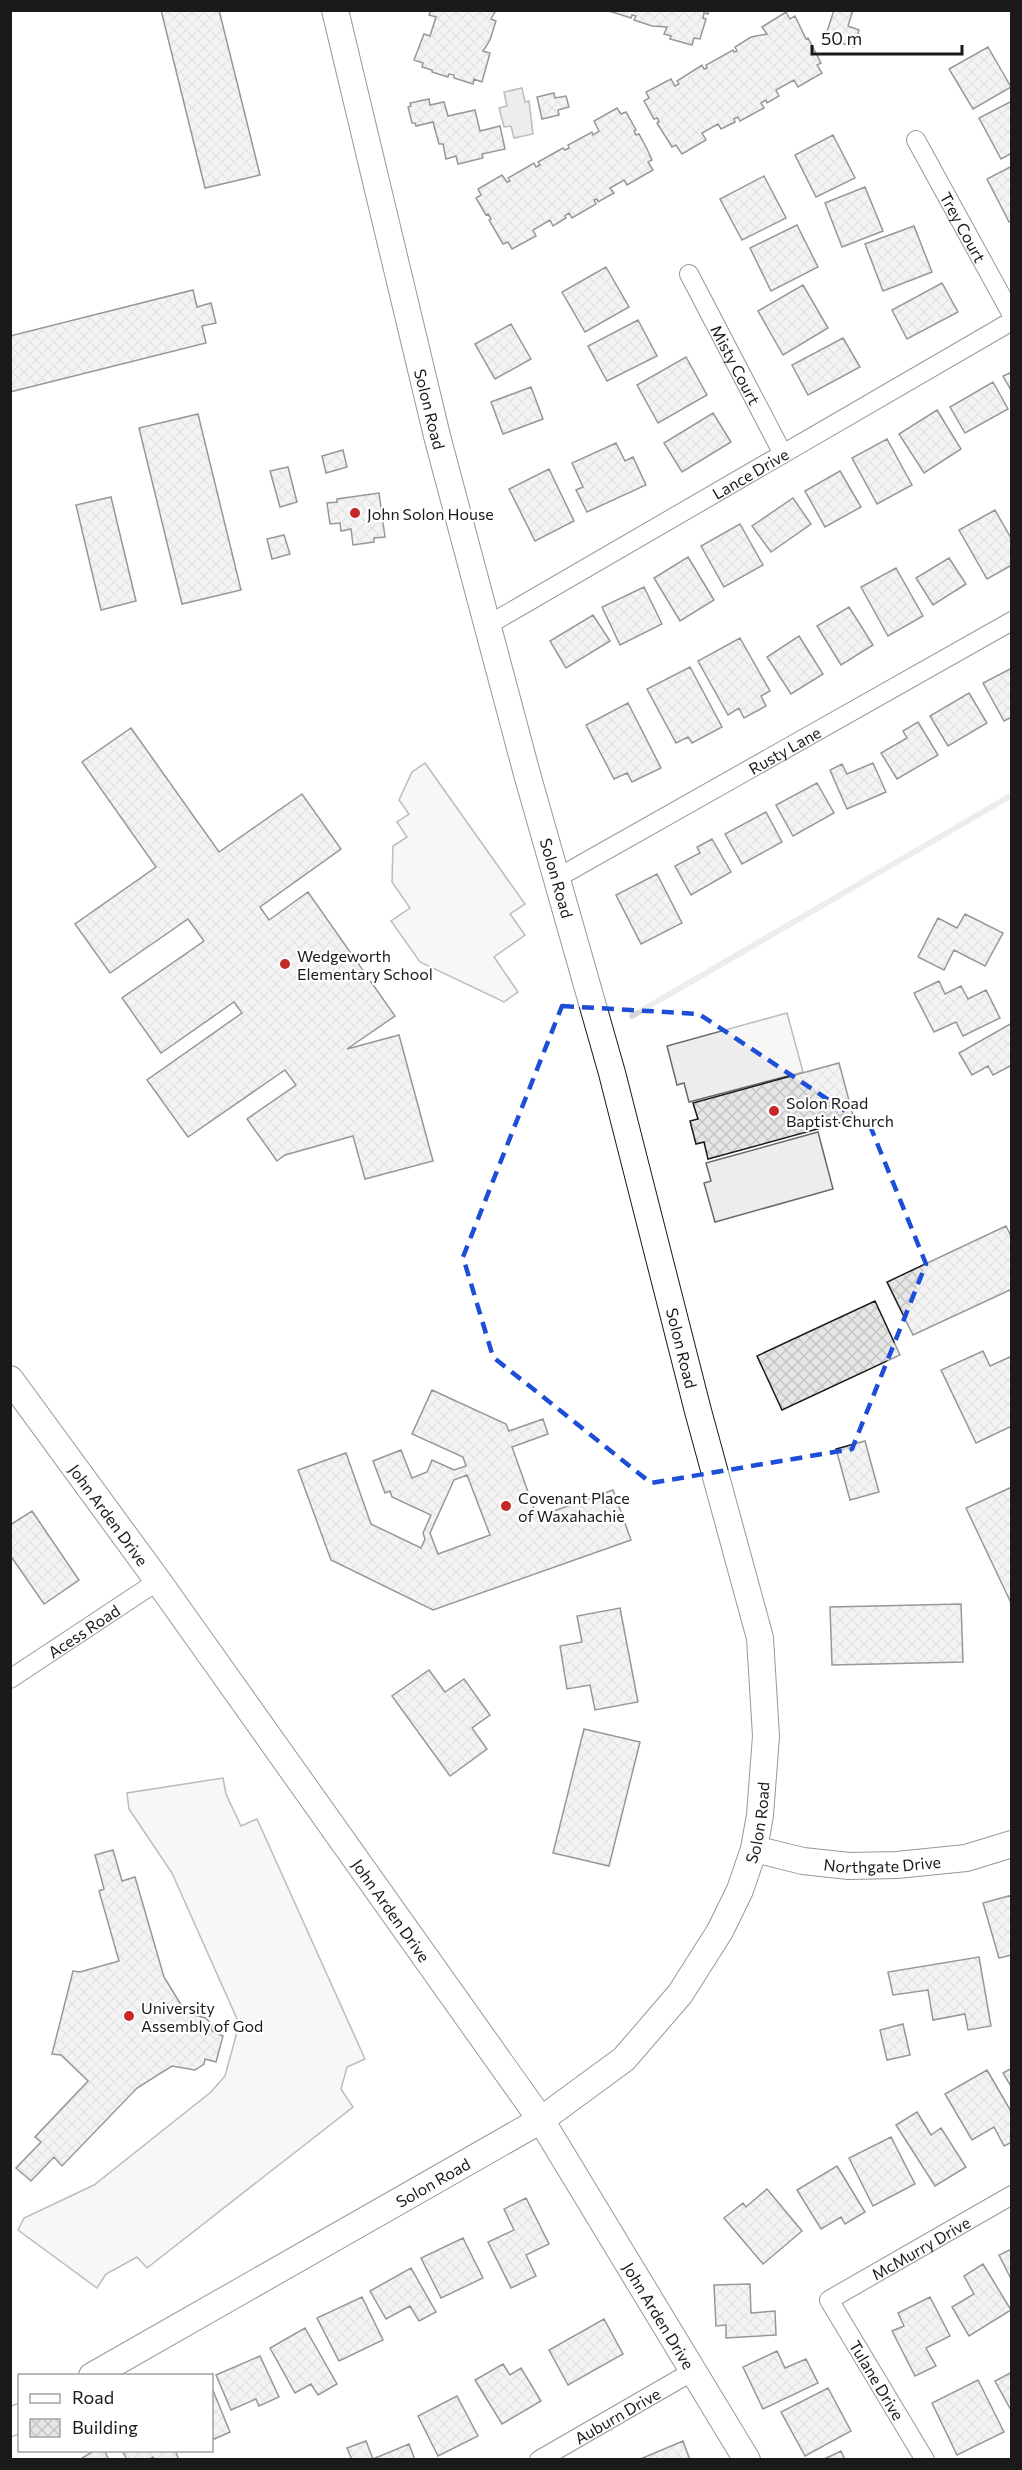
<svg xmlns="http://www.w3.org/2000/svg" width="1022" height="2470" font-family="Commissioner,sans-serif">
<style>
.built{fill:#ededed;stroke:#6a6a6a;stroke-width:1.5}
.water{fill:#d7d7d7;stroke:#6a6a6a;stroke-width:1.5}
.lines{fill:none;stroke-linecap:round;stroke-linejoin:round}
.stream{stroke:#d7d7d7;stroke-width:6}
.building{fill:url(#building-cross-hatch);stroke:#1a1a1a;stroke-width:1.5;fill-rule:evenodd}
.street-casing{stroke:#1a1a1a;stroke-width:20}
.secondary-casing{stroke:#1a1a1a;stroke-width:28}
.street{stroke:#fff;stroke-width:18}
.secondary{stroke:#fff;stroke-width:26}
.marked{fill:none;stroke:#1d4ed8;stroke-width:4.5;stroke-dasharray:12 8;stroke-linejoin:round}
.poi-dot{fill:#c62828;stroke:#fff;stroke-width:2}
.labels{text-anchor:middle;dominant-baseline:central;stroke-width:4.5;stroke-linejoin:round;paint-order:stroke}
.street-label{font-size:16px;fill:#1a1a1a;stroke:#fff}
.poi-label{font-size:16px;fill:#1a1a1a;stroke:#fff;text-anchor:start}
</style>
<defs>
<pattern id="building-cross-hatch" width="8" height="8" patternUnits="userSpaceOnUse" patternTransform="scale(1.5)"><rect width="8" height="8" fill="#e6e6e6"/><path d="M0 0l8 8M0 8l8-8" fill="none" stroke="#c5c5c5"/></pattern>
</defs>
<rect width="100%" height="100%" fill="#fff"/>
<path class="built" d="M 425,763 L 525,904 L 510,914 L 525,935 L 494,957 L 518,992 L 504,1002 L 420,962 L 391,921 L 410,908 L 392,882 L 393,846 L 407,837 L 397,822 L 409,814 L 399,800 L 412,772 Z
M 787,1013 L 803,1072 L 689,1102 L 684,1083 L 677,1085 L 667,1046 Z
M 818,1132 L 833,1189 L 715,1222 L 704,1183 L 711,1181 L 706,1163 Z
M 223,1778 L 226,1794 L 241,1826 L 257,1819 L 365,2059 L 347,2067 L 341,2089 L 353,2107 L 147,2268 L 137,2257 L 106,2274 L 97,2288 L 18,2230 L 24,2218 L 94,2185 L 211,2092 L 225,2076 L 236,2036 L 237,2019 L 172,1873 L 129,1809 L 127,1793 Z"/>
<path class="water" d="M 522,88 L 525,102 L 529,101 L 533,134 L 514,138 L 511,126 L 504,127 L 499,108 L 507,106 L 504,92 Z"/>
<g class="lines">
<path class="stream" d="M 632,1016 L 1012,795"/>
</g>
<path class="building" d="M 161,10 L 219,10 L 260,175 L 205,188 Z
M 431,10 L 496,10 L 491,19 L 496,21 L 490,40 L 483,51 L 490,53 L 482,82 L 474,79 L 473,84 L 454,78 L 454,75 L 449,74 L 448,77 L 432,72 L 432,70 L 422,67 L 423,63 L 414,60 L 424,34 L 430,36 L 436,17 L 429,15 Z
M 606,10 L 709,10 L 708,14 L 704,13 L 703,18 L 706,19 L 700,39 L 694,38 L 692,45 L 670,39 L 671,36 L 664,34 L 667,27 L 652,26 L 634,20 L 636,16 L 632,15 L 631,18 Z
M 834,10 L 853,10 L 848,26 L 859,30 L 854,47 L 825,38 Z
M 786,12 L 790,19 L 795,16 L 806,39 L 808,38 L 821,63 L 817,65 L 822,73 L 798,87 L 794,80 L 776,90 L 779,96 L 767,103 L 766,100 L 761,103 L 764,108 L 740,121 L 738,117 L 734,119 L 735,122 L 721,129 L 718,124 L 702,133 L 706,140 L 682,154 L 676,145 L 672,147 L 657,123 L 659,122 L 657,118 L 654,119 L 644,101 L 649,98 L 646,92 L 671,79 L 675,86 L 679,84 L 677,81 L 702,65 L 704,69 L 707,68 L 706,65 L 733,50 L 734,52 L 737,51 L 735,47 L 751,37 L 767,34 L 762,27 Z
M 988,47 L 1011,87 L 973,109 L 949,69 Z
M 554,93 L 555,98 L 566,96 L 569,107 L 558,110 L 559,115 L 542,119 L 537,97 Z
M 429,99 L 430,105 L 444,102 L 448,116 L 475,110 L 480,131 L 500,126 L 505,149 L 482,154 L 483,158 L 458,164 L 456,156 L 446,159 L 443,144 L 439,144 L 433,122 L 416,126 L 415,123 L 412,123 L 408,107 L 411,106 L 410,103 Z
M 1012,101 L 1012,153 L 1001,159 L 979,118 Z
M 617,108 L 621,114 L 626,112 L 636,130 L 634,131 L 636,135 L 639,134 L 647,149 L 652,160 L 648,162 L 653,170 L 627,185 L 624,180 L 610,188 L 614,193 L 598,202 L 597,199 L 594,200 L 596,204 L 572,218 L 569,213 L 565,216 L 566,218 L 553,226 L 550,220 L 533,230 L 536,236 L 512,249 L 508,242 L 503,244 L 489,220 L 491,219 L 488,214 L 486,215 L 476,198 L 481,195 L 478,189 L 502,175 L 507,182 L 510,181 L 508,178 L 534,163 L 536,167 L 540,165 L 538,162 L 563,148 L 565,150 L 569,148 L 568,145 L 592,132 L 593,135 L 599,131 L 594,121 Z
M 833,135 L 855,178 L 816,197 L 795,155 Z
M 1012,166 L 1012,220 L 1009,222 L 987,179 Z
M 764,176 L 786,218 L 742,240 L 720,199 Z
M 865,187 L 883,231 L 842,247 L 825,203 Z
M 797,225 L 818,267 L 771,291 L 750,248 Z
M 914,226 L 932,272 L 883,291 L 865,244 Z
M 606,267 L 629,307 L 585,332 L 562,292 Z
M 942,283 L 958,312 L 907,339 L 892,310 Z
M 803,285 L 828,328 L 783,355 L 758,311 Z
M 193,290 L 197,307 L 211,303 L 216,323 L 202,326 L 206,343 L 10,392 L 10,336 Z
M 638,320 L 657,356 L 607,381 L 588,346 Z
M 511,324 L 531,359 L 495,379 L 475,344 Z
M 843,338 L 860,367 L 808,395 L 792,365 Z
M 686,357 L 707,395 L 658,423 L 637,385 Z
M 1012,372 L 1012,392 L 1003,376 Z
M 993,382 L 1008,409 L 965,433 L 950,407 Z
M 531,387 L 543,419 L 503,434 L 491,402 Z
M 937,410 L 961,449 L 924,473 L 899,434 Z
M 713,413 L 731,442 L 682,472 L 664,443 Z
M 198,414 L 241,590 L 182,604 L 139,428 Z
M 887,439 L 912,485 L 877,504 L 852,458 Z
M 616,443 L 625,461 L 633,457 L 646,485 L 587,512 L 576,490 L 583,487 L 572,463 Z
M 343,450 L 347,467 L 326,473 L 322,456 Z
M 288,467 L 297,502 L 280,507 L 270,471 Z
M 549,469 L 574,521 L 535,541 L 509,489 Z
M 840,471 L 861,507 L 825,527 L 805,491 Z
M 379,493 L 385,537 L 374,538 L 374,542 L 353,545 L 351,529 L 341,531 L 340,523 L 330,524 L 327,503 L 337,502 L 337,499 Z
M 111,497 L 136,601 L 101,610 L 76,505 Z
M 793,498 L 811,524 L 771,552 L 752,526 Z
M 995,510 L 1012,540 L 1012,565 L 987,579 L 959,530 Z
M 740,524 L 763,565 L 724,587 L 701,546 Z
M 284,535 L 290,554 L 272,559 L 267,539 Z
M 688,557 L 714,600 L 680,621 L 654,578 Z
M 949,558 L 966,584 L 933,605 L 916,578 Z
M 896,568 L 923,616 L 888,636 L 861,587 Z
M 644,587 L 662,624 L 620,645 L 602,607 Z
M 849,607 L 873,645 L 841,665 L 817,626 Z
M 593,615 L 610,641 L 566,668 L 550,641 Z
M 799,636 L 823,674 L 791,694 L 767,657 Z
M 740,638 L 770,691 L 761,696 L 766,706 L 744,718 L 739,708 L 728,715 L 698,661 Z
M 690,667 L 722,727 L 692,743 L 688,737 L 676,743 L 647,689 Z
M 1012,668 L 1012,717 L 1004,721 L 983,683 Z
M 969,693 L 987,723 L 948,746 L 930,716 Z
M 628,703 L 661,768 L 632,782 L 627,773 L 614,779 L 586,725 Z
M 918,722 L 938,755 L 897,779 L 881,753 L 907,738 L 903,731 Z
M 131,728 L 219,852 L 302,794 L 341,849 L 260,907 L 269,920 L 308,892 L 395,1016 L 347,1049 L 399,1035 L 433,1161 L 365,1179 L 353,1136 L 285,1155 L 277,1161 L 247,1119 L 296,1085 L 285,1070 L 188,1137 L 147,1080 L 242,1013 L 234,1002 L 161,1053 L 122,998 L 204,941 L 188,919 L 110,973 L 75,924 L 156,867 L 82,762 Z
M 873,763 L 886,792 L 847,809 L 830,770 L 842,764 L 847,774 Z
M 817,783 L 834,813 L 793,836 L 776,805 Z
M 766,812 L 782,842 L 742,864 L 725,834 Z
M 712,839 L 731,872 L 691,895 L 675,866 L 700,853 L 697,847 Z
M 657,874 L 682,923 L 641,944 L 616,895 Z
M 965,914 L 1003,933 L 985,966 L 954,950 L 944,970 L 918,957 L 938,918 L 957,928 Z
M 939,981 L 945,994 L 961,986 L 968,999 L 986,990 L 1000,1018 L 963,1036 L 956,1022 L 934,1032 L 914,993 Z
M 1012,1023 L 1012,1065 L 993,1075 L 988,1066 L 972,1075 L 959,1053 Z
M 839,1063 L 854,1119 L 708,1159 L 704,1142 L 696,1144 L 690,1121 L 698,1119 L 693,1103 Z
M 1006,1226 L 1012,1238 L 1012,1289 L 913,1335 L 887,1282 Z
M 875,1301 L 900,1355 L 782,1410 L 757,1356 Z
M 983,1351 L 990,1366 L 1012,1356 L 1012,1426 L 976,1443 L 941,1370 Z
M 432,1390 L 506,1424 L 509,1431 L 543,1419 L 548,1434 L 512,1447 L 537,1517 L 613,1490 L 631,1540 L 433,1610 L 331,1560 L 298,1470 L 346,1453 L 371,1524 L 421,1548 L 425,1539 L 423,1533 L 431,1515 L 392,1497 L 390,1491 L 385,1493 L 373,1461 L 401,1450 L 412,1478 L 427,1472 L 432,1460 L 454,1470 L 466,1466 L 463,1457 L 412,1434 ZM 467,1475 L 490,1535 L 438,1554 L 430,1533 L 454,1480 Z
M 865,1441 L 879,1492 L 850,1500 L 836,1449 Z
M 1012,1487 L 1012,1605 L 966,1508 Z
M 32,1511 L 79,1580 L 44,1604 L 10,1555 L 10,1525 Z
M 961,1604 L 963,1662 L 832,1665 L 830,1607 Z
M 620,1608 L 638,1702 L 595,1710 L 590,1685 L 567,1689 L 560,1646 L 582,1642 L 577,1616 Z
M 429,1670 L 445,1692 L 464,1679 L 490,1715 L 472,1728 L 487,1749 L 450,1776 L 392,1696 Z
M 584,1729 L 640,1742 L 609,1866 L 553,1853 Z
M 113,1850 L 122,1881 L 135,1877 L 164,1977 L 186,2013 L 206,2018 L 212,2025 L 212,2031 L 223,2036 L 216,2062 L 205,2059 L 204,2064 L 195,2070 L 172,2066 L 137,2088 L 62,2166 L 54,2157 L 31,2181 L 16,2168 L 41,2142 L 35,2137 L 88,2081 L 61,2055 L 52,2054 L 73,1971 L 80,1972 L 119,1961 L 99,1891 L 104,1889 L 95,1855 Z
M 1012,1895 L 1012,1955 L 999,1958 L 983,1903 Z
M 979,1957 L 991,2026 L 968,2030 L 965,2014 L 933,2020 L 928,1990 L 893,1995 L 888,1972 Z
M 903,2024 L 910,2055 L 887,2060 L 880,2030 Z
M 1012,2068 L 1012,2088 L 1003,2073 Z
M 987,2070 L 1012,2113 L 1012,2142 L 1004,2146 L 994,2127 L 972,2140 L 945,2094 Z
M 917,2112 L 931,2135 L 941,2128 L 966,2167 L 935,2186 L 896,2125 Z
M 891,2137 L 915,2184 L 873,2206 L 849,2158 Z
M 837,2166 L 865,2212 L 845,2224 L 841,2217 L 821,2229 L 797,2190 Z
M 767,2189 L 802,2231 L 763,2264 L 724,2218 L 743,2203 L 746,2207 Z
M 526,2198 L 549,2244 L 526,2255 L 536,2276 L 511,2288 L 488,2242 L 514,2230 L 504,2209 Z
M 463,2238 L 483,2278 L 441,2298 L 421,2258 Z
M 1012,2249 L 1012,2281 L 999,2255 Z
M 983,2264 L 1011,2310 L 969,2336 L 952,2307 L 974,2294 L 964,2276 Z
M 411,2268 L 436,2312 L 419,2321 L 410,2306 L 386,2319 L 370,2291 Z
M 750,2284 L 751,2313 L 775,2311 L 776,2335 L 726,2338 L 726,2325 L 716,2326 L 714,2285 Z
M 362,2297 L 383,2340 L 339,2361 L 317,2318 Z
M 930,2297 L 950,2336 L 926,2348 L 936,2366 L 915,2376 L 892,2331 L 904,2326 L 898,2313 Z
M 604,2319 L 623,2354 L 568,2385 L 549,2350 Z
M 305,2328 L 337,2384 L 318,2395 L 311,2384 L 295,2393 L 270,2348 Z
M 777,2351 L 785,2368 L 806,2359 L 818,2383 L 763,2409 L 743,2367 Z
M 260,2356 L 279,2397 L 259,2406 L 256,2399 L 231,2410 L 216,2375 Z
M 503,2364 L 510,2375 L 521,2368 L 541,2401 L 502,2424 L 475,2380 Z
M 1012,2372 L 1012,2412 L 995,2381 Z
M 978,2380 L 1004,2432 L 957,2455 L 932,2403 Z
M 212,2388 L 230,2432 L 212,2440 Z
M 828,2388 L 851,2431 L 805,2456 L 781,2412 Z
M 457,2396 L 478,2436 L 438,2456 L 418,2416 Z
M 366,2441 L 373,2459 L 409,2444 L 415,2460 L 352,2460 L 347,2448 Z
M 683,2441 L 690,2460 L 638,2460 Z
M 95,2450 L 104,2450 L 109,2460 L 79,2460 Z
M 122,2450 L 175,2450 L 179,2460 L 155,2460 L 153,2457 L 148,2460 L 127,2460 Z
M 841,2451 L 845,2460 L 822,2460 Z"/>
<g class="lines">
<defs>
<g id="street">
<path id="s1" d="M 916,140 L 1012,315"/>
<path id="s2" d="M 689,274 L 783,454"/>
<path id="s3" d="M 488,625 L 1012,321"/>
<path id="s4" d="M 557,878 L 1012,621"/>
<path id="s5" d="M 10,1679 L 158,1581"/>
<path id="s6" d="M 539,2460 L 695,2370"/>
<path id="s7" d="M 925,2460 L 829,2300 L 1012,2195"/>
</g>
<g id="secondary">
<path id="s8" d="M 10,1379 L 158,1581 L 541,2120 L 747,2460"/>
<path id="s9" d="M 754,1849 L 803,1861 L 849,1866 L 897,1865 L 966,1858 L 1012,1844"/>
<path id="s10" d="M 92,2376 L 541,2120 L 624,2059 L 680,1994 L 720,1931 L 740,1890 L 754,1849 L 760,1815 L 766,1736 L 760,1638 L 698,1411 L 612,1073 L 527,774 L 437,436 L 335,10"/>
<path d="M 10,2423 L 20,2417"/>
</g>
</defs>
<use href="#street" class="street-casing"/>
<use href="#secondary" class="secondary-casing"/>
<use href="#street" class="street"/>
<use href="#secondary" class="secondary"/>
</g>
<path d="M0 0H1022V2470H0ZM 562,1006 L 699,1014 L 871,1128 L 926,1264 L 852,1449 L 651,1483 L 493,1357 L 463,1257 Z" fill="#fff" fill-opacity=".55" fill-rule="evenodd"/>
<path class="marked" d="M 562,1006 L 699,1014 L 871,1128 L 926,1264 L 852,1449 L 651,1483 L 493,1357 L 463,1257 Z"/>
<g class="poi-dot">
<circle cx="355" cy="513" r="6"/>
<circle cx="285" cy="964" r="6"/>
<circle cx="774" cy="1111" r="6"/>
<circle cx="506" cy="1506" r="6"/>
<circle cx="129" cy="2016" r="6"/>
</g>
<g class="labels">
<g class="street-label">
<text stroke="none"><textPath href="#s1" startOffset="99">Trey Court</textPath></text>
<text stroke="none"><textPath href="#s2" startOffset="102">Misty Court</textPath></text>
<text transform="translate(430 409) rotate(76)">Solon Road</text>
<text stroke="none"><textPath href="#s3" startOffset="303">Lance Drive</textPath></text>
<text stroke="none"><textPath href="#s4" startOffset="261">Rusty Lane</textPath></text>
<text transform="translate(557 878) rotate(74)">Solon Road</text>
<text transform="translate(682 1348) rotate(76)">Solon Road</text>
<text stroke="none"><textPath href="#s8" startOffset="168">John Arden Drive</textPath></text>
<text stroke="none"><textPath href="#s5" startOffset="88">Acess Road</textPath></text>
<text stroke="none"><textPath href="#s10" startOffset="896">Solon Road</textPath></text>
<text stroke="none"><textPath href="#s9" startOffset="130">Northgate Drive</textPath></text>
<text stroke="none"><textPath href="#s8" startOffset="654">John Arden Drive</textPath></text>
<text stroke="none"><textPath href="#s10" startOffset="392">Solon Road</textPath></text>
<text stroke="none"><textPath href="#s7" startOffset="292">McMurry Drive</textPath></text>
<text stroke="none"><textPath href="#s8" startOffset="1140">John Arden Drive</textPath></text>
<text transform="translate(877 2380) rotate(59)">Tulane Drive</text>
<text stroke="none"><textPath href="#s6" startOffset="90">Auburn Drive</textPath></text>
</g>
<g class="poi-label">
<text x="367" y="513">John Solon House</text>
<text x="297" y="955">Wedgeworth<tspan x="297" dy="18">Elementary School</tspan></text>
<text x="786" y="1102">Solon Road<tspan x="786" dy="18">Baptist Church</tspan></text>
<text x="518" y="1497">Covenant Place<tspan x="518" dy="18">of Waxahachie</tspan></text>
<text x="141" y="2007">University<tspan x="141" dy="18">Assembly of God</tspan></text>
</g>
</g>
<rect width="1022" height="2470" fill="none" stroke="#1a1a1a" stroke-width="24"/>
<rect x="18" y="2374" width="195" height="78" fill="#ffffff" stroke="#a3a3a3" stroke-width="1.5"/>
<rect x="30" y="2394" width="30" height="9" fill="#ffffff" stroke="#a3a3a3" stroke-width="1.5"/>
<text x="72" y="2404" font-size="18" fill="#1a1a1a">Road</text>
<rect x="30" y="2419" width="30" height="18" fill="url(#building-cross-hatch)" stroke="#a3a3a3" stroke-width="1.5"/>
<text x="72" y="2434" font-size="18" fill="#1a1a1a">Building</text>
<path d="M812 45v9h150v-9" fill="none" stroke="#1a1a1a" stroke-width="3"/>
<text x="821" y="45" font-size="18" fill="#1a1a1a" stroke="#ffffff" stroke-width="4.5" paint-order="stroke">50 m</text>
</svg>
